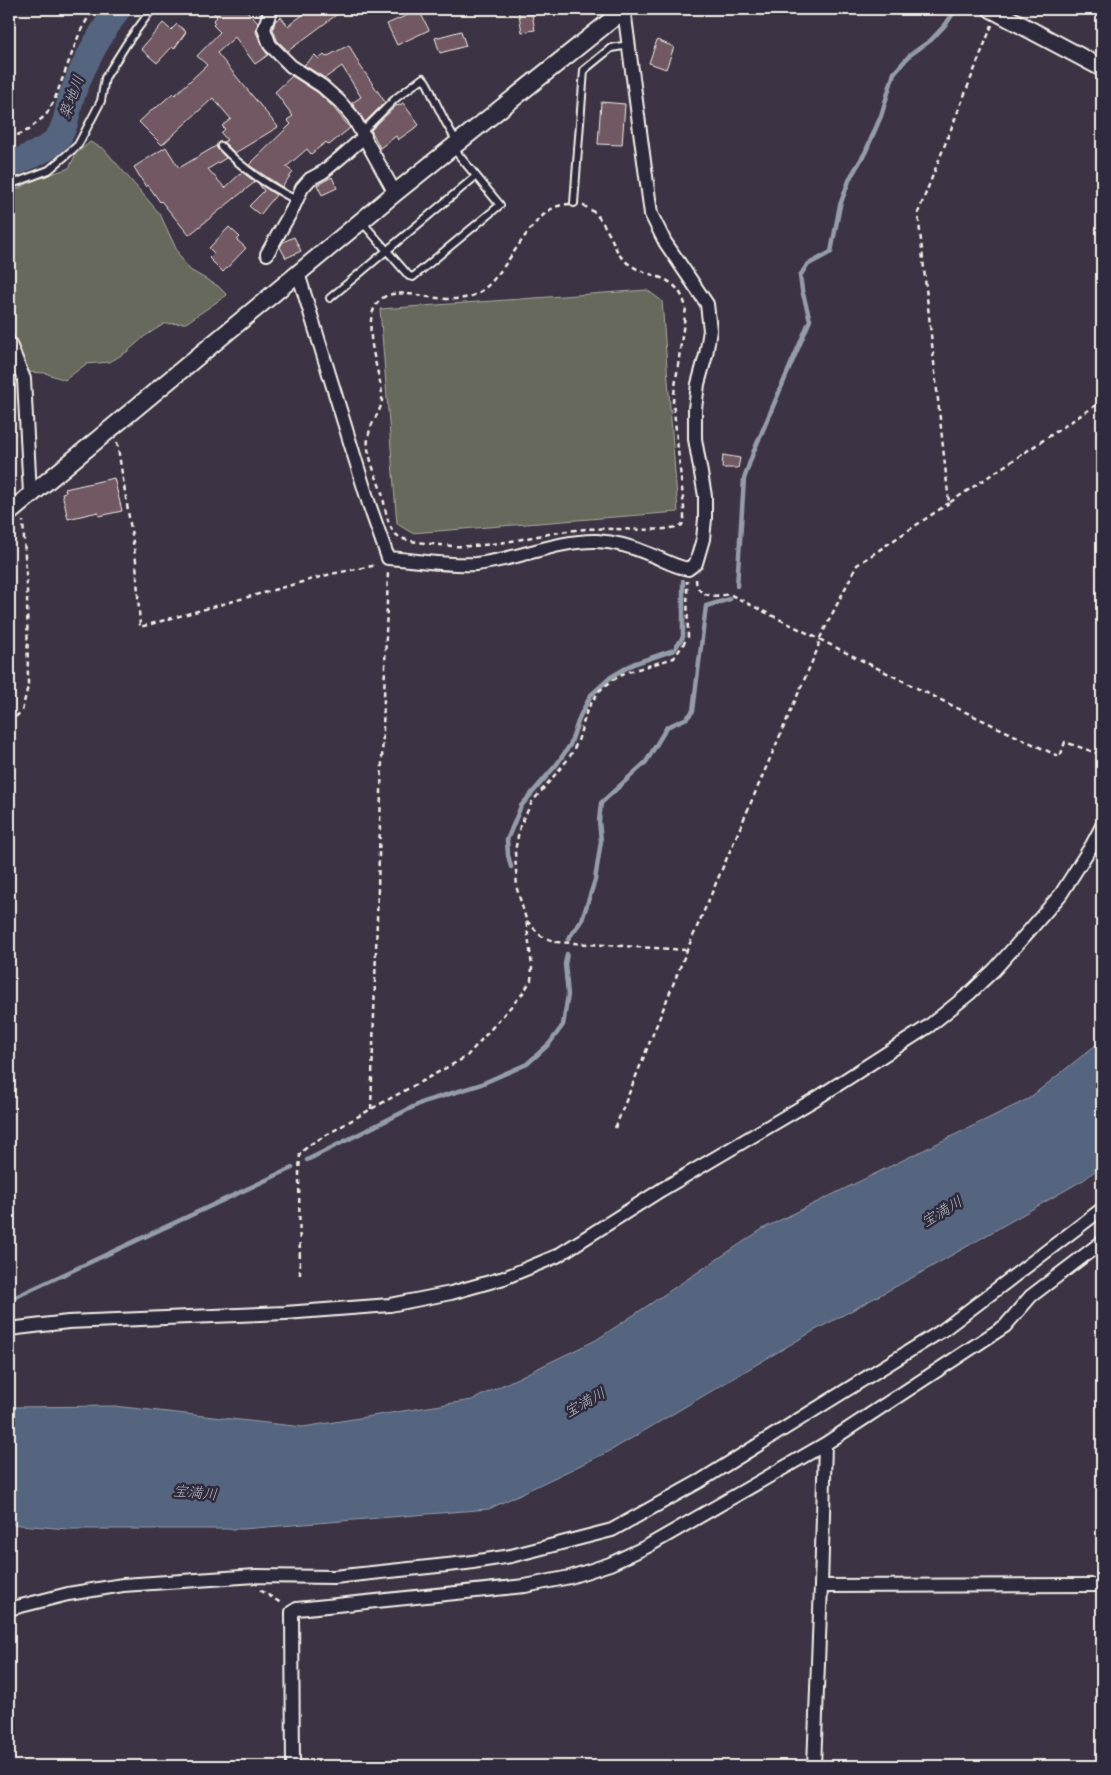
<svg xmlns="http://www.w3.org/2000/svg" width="1111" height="1775" font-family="Pangolin,'Klee One',sans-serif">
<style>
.green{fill:#66695b;stroke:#adada2}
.water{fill:#556580;stroke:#959daa}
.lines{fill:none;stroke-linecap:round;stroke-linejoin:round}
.stream{stroke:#959daa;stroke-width:4.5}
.river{stroke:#556580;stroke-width:26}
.building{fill:#715962;stroke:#f4f1e8}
.lane-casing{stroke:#f4f1e8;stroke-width:10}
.street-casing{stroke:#f4f1e8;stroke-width:16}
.secondary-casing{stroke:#f4f1e8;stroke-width:20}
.path{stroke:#f4f1e8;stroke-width:2.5;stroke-dasharray:5 4;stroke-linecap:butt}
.lane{stroke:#2f2a3d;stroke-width:6}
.street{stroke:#2f2a3d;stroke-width:12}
.secondary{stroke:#2f2a3d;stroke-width:16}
.labels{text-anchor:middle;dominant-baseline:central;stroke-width:5;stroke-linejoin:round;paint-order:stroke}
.water-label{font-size:15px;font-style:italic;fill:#b4b9be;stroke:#2f2a3d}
</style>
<rect width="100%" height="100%" fill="#3c3344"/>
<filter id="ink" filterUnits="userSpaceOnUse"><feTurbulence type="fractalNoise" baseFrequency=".02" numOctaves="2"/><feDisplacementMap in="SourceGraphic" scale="10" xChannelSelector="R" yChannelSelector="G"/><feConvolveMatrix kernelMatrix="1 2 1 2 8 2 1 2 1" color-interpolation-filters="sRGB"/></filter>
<g filter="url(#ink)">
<path class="green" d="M 90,142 L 104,149 L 160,214 L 179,255 L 190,270 L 218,286 L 227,295 L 186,323 L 164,324 L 145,336 L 128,351 L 110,362 L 86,364 L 65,380 L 45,373 L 9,371 L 9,193 L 37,179 L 69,168 L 76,154 Z
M 647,290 L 662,301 L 678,512 L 412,533 L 397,524 L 380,309 Z"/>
<path class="water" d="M 1102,1040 L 1102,1165 L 1085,1179 L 917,1275 L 810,1333 L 610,1451 L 489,1509 L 243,1529 L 67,1529 L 9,1524 L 9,1407 L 114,1406 L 303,1427 L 472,1400 L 596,1340 L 764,1228 L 1028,1099 Z"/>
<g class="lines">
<path class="stream" d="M 737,586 L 744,479 L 753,453 L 810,320 L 802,290 L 800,276 L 807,265 L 831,252 L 840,205 L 850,178 L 865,153 L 881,116 L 894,73 L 910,55 L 931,40 L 946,24 L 956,9
M 511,867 L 508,855 L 507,840 L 521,806 L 557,764 L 570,745 L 580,716 L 591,695 L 611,677 L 633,664 L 674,650 L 683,637 L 683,581
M 568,939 L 582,920 L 595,880 L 601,841 L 599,821 L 601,803 L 646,762 L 667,727 L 687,718 L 693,711 L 706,606 L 730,599
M 307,1160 L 423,1102 L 479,1085 L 527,1064 L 549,1044 L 563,1025 L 568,995 L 565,964 L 567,954
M 9,1300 L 292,1168"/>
<path class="river" d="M 9,165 C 22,160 47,150 56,140 C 68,127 67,105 74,90 C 85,61 100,34 118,9"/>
</g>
<path class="building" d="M 211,9 L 245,9 L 258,23 L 256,32 L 263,48 L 268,55 L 255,64 L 235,37 L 217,53 L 278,127 L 235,153 L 223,142 L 227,140 L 221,133 L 225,129 L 222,126 L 231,119 L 213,98 L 162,145 L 139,122 L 155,107 L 156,108 L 173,93 L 175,95 L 207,65 L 197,56 L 220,32 L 213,25 L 215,23 L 213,21 L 217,17 Z
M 310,9 L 344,9 L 288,51 L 277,40 L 273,29 L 275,21 L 281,17 L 288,26 Z
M 518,9 L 531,9 L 535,30 L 522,32 Z
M 419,10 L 429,30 L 397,45 L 387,24 Z
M 163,23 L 171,30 L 177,24 L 186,32 L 174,49 L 172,47 L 157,63 L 141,49 Z
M 461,31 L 466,46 L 440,53 L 435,38 Z
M 657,40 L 674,47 L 666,69 L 649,63 Z
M 349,45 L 359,64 L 385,102 L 365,122 L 352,103 L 361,97 L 342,66 L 325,78 L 304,65 L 315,55 L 319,59 L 324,55 L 326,57 Z
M 292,76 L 317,92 L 333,107 L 350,128 L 329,145 L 326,142 L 311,154 L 307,149 L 286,167 L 293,172 L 282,187 L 249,165 L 291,124 L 287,120 L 293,116 L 275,92 Z
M 601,102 L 625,104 L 622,145 L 598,144 Z
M 403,103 L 419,125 L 398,140 L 396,136 L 380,148 L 371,130 L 397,105 L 398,106 Z
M 216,146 L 226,158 L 208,169 L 225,188 L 242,172 L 255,182 L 189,235 L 161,201 L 160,202 L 148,185 L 146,187 L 134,167 L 166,147 L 179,168 Z
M 332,177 L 337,188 L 322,195 L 317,185 Z
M 258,183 L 276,195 L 260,215 L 249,206 L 264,191 Z
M 229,227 L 240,237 L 237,240 L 246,248 L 223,272 L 209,258 L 214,253 L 209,248 Z
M 294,237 L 301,251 L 286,258 L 280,247 L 283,242 Z
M 723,455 L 740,458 L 738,468 L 722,468 Z
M 114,478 L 122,511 L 99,516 L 98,512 L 68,519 L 62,493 L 66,492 L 65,489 Z"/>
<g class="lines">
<defs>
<path id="lane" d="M 362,132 L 396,98 L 423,78 C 430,85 431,94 436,103 C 442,116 449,129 457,142
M 221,146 C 244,170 267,185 296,200
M 9,185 L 49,170 L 78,145 L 101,101 L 105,78 L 127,43 L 152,9
M 574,203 L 584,70 L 611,48 L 629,45
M 362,222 L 409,276 L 413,277 L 500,205 L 453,148
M 330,298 L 476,176"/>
<path id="street" d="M 271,9 L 264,29 L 270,45 L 291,66 L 322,86 L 339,101 L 353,117 L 395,193
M 267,254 L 292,210 L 302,188 L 310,179 L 323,172 L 341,157 L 365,136
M 298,273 L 369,504 L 388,558 C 417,560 447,566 476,564 C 517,560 556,540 597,541 C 614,542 633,547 649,554 C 662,559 673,566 688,569 L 696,563 L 703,539 L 705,519 L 705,496 L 695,439 L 695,409 L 698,384 L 706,355 L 710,330 L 707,304 L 665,242 L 651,214 L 624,10
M 9,342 L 24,379 L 30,494
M 9,1329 L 68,1322 L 285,1313 L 390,1305 L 451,1293 L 504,1278 L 557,1256 L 661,1190 L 817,1098 L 929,1026 L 970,993 L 994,970 L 1029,931 L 1061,894 L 1092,845 L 1102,826
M 821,1586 L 1102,1585
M 9,1609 L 68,1594 L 123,1585 L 256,1576 L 334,1577 L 466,1563 L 511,1556 L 612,1530 L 700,1481 L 943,1330 L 1102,1209
M 293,1766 L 292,1612 L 297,1609 L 525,1586 L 570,1577 L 610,1564 L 648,1546 L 825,1444 L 1005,1326 L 1031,1296 L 1102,1242
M 814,1766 L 821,1586 L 825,1444"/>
<path id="secondary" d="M 991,9 L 1102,68
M 9,513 L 395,193 L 625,9"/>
</defs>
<use href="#lane" class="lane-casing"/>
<use href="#street" class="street-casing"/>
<use href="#secondary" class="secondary-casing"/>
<path class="path" d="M 992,25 L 918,213 L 949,503 L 1102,401
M 9,139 L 28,130 L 46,115 L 54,101 L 80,32 L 93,9
M 574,203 C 593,207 600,217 609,234 C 615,244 616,253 625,261 C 648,281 677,270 686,308 L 673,401 L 684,508 L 684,520 L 682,525 C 662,534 610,527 586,529 C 547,532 509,544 471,546 C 455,547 440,545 424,543 C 413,541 400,541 393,531 C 386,521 385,505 382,493 C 377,479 371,464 368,449 C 367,444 368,438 369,434 C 371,420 384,410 382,394 C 379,368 359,321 380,300 C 401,280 452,315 484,289 C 509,268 527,221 555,207 C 560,205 568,204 574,203 Z
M 117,442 L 136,561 L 140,627 L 331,574 L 377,565
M 696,579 C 696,598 716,597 729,594 L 957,708 L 1060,757 L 1065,742 L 1102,755
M 9,723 L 22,711 L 28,686 L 27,591 L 23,521
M 527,921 L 541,936 L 556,942 L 687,950
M 371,1109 L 388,571
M 615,1128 L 687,950 L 818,648 L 819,640 L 857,565 L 949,503
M 300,1275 L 299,1173 L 300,1153 L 311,1144 L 371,1109 L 466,1057 L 523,993 L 531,980 L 532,967 L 526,919 L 517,889 L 515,851 L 520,826 L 532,802 L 569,758 L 578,741 L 587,710 L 599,691 L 613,680 L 625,673 L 674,658 L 688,637 L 687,581
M 260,1590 L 281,1603"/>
<use href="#lane" class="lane"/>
<use href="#street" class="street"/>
<use href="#secondary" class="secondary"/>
</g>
</g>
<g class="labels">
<g class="water-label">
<text transform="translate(72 97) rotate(-70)">築地川</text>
<text transform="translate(942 1212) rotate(-31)">宝満川</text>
<text transform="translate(585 1403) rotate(-29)">宝満川</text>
<text transform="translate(195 1493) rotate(5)">宝満川</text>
</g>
</g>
<rect width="1111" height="1775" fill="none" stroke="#2f2a3d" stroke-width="30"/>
<rect x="15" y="15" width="1081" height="1745" fill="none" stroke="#f4f1e8" stroke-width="2" filter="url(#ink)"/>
</svg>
